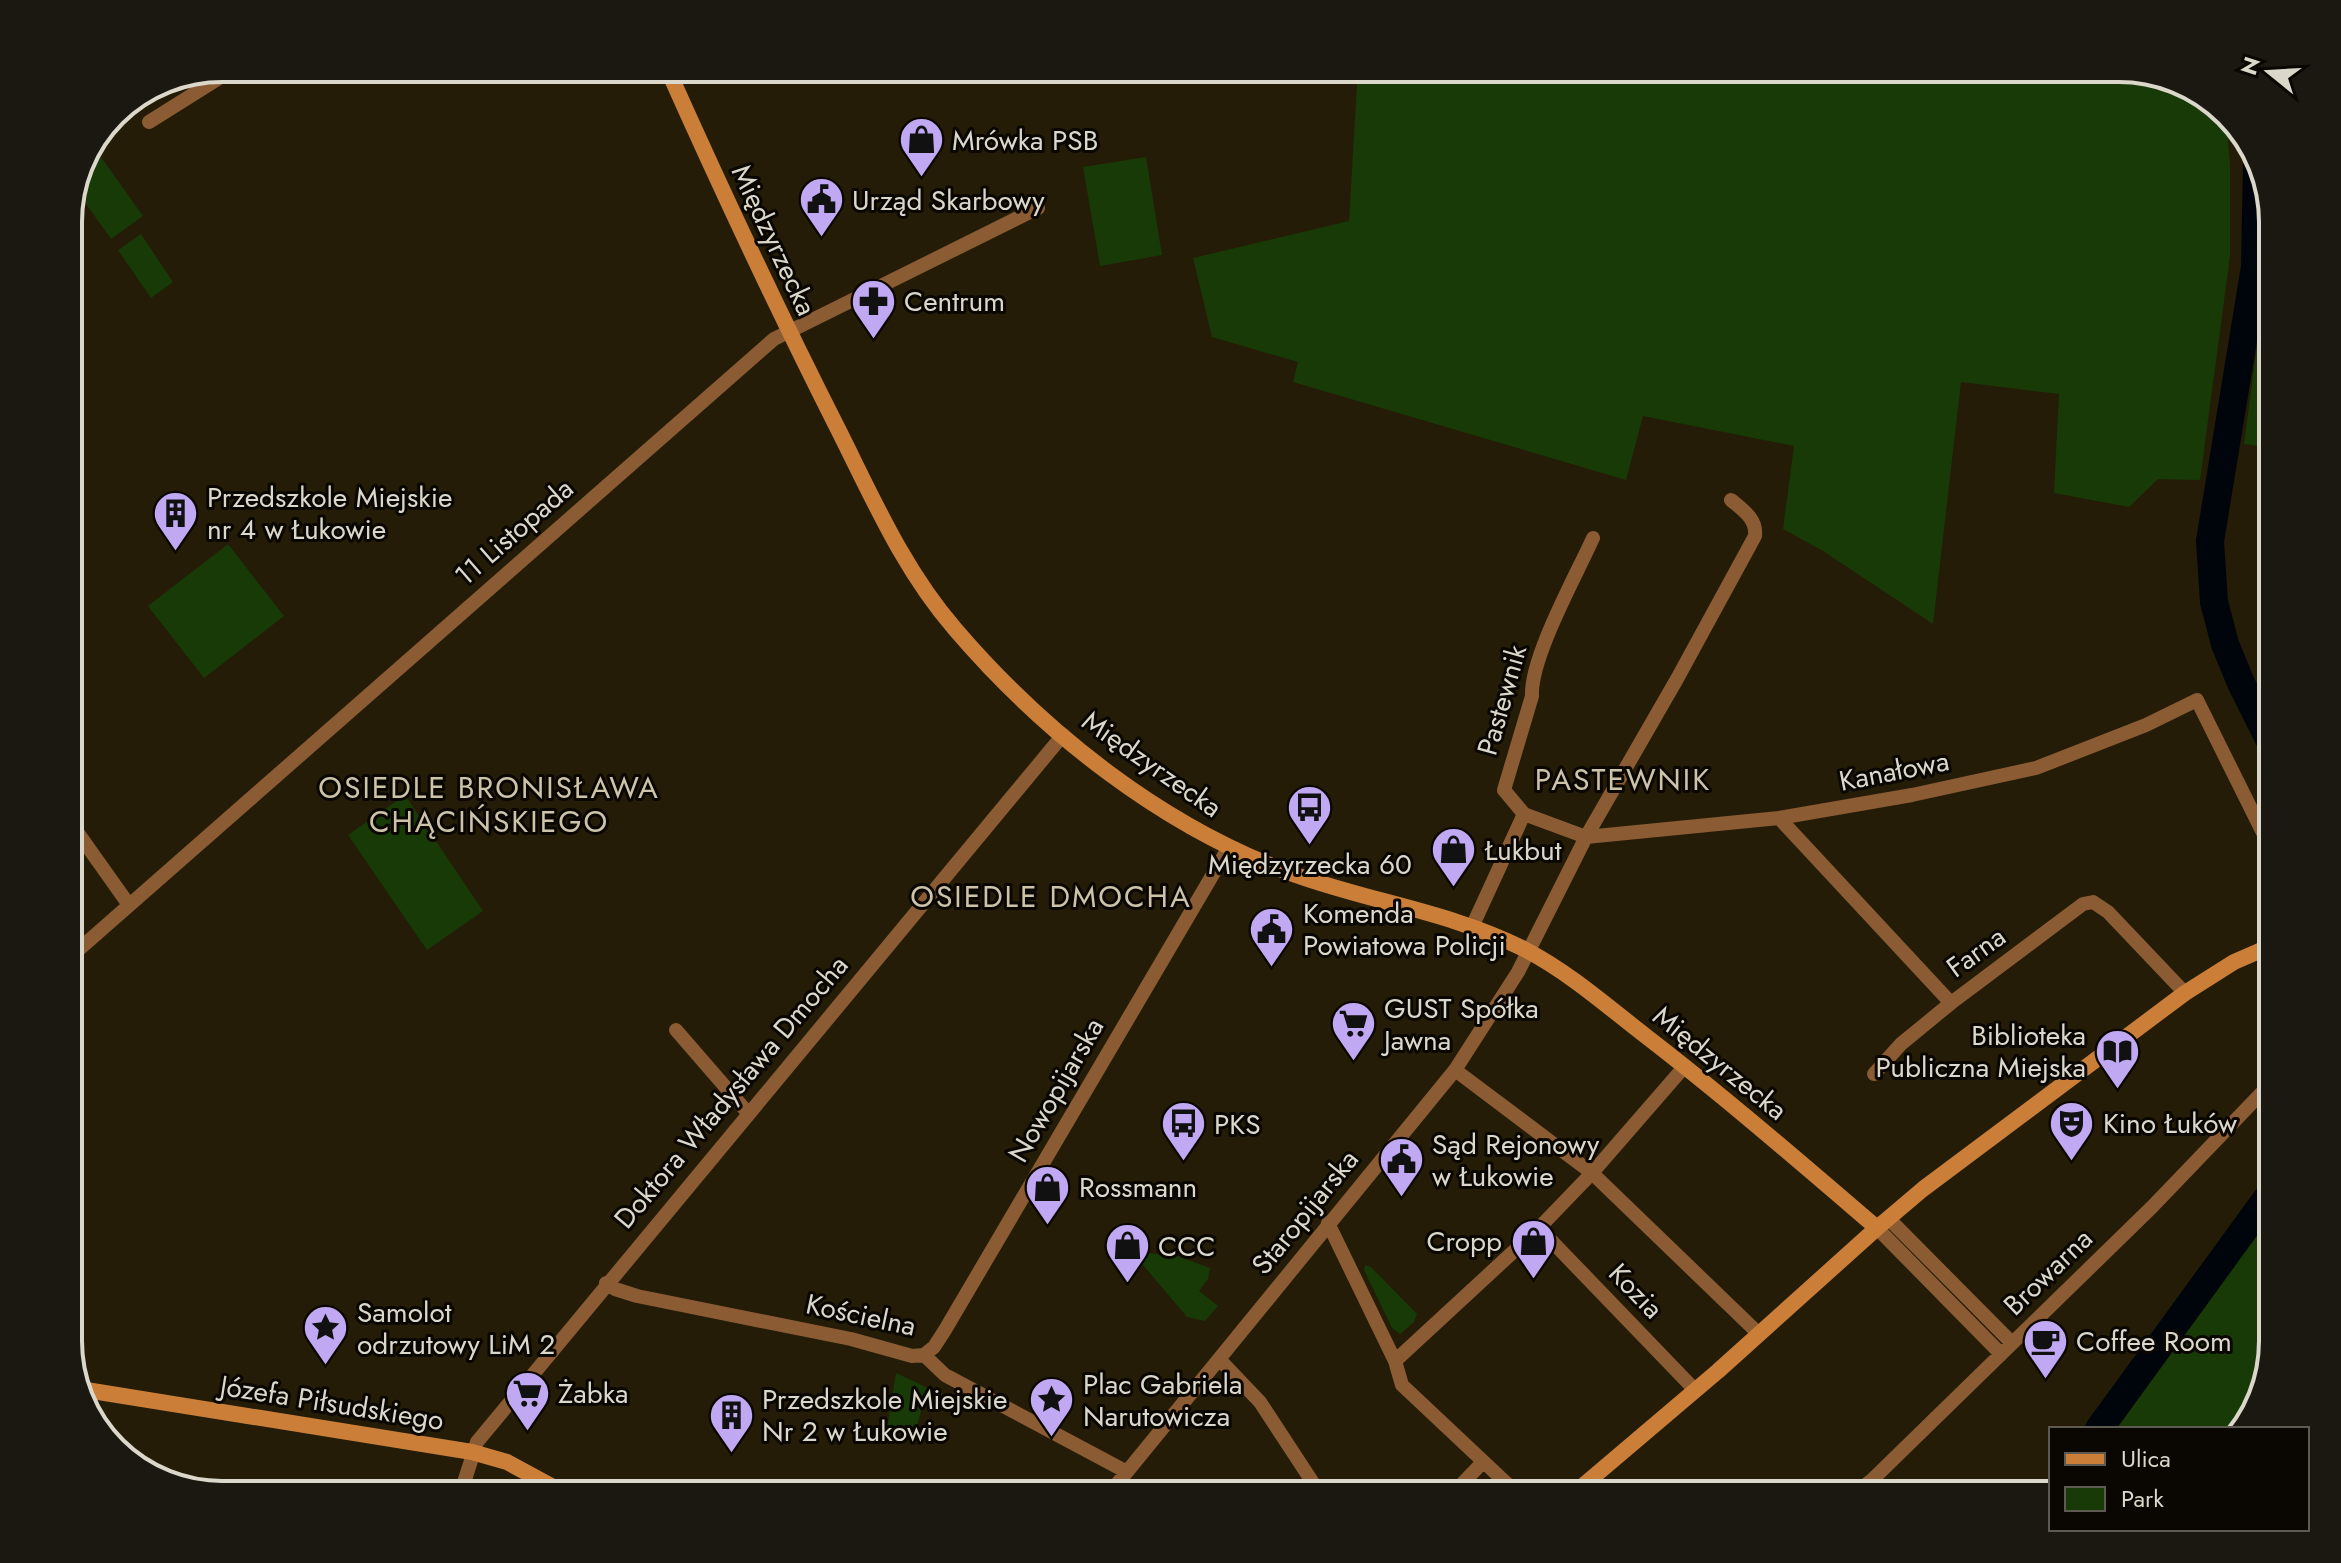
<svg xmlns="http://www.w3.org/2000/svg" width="2341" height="1563" font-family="Jost,sans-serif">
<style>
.green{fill:#183a07}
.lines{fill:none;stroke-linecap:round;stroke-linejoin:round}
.river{stroke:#00050b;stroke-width:28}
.street{stroke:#8b5b33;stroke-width:14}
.secondary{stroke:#ca7e38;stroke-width:16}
.labels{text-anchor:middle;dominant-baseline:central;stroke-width:6;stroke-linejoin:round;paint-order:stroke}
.poi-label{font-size:28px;fill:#dbd7ca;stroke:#0a0702;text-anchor:start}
.street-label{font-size:28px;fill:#dbd7ca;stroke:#0a0702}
.neighbourhood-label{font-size:30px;letter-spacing:2px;fill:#cdc3a9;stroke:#0a0702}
.rim{fill:none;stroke:#dbd7ca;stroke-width:4}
</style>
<rect width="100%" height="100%" fill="#241c07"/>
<path class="green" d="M 1358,68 L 2119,68 L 2205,94 L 2226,117 L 2230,165 L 2230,256 L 2200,480 L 2158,479 L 2129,507 L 2054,493 L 2059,394 L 1961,382 L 1933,624 L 1823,551 L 1783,529 L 1794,446 L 1643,416 L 1626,480 L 1293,382 L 1298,362 L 1212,337 L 1193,258 L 1349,221 Z
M 101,157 L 143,216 L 111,239 L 81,197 C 83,179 86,168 101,157 Z
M 1146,157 L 1162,255 L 1100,266 L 1083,167 Z
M 141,234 L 173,282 L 151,298 L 118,250 Z
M 2257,346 L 2273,348 L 2273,448 L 2244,444 Z
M 228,544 L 284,616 L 204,678 L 148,606 Z
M 405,795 L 483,911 L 427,950 L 348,835 Z
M 2255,1228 L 2267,1237 L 2273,1250 L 2273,1342 L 2247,1427 L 2109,1429 Z
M 1140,1253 L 1175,1255 L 1210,1268 L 1208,1279 L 1199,1291 L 1218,1306 L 1205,1321 L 1187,1317 L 1138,1259 Z
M 1365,1265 L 1371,1267 L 1417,1314 L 1414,1322 L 1400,1334 L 1392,1328 L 1364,1270 Z
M 896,1373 L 945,1396 L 942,1403 L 925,1398 L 915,1432 L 887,1428 Z"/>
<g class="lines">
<path class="river" d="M 2257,163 L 2255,267 L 2210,541 L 2214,602 L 2225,644 L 2241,683 L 2273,747
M 2099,1429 L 2273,1190"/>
<path class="street" d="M 149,122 L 235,68
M 1593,538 C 1576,576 1530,658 1532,696 L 1504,790 L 1524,814 L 1586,837 L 1779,818 L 1912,795 L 2036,768 L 2146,725 L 2197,700 L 2273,853
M 1779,818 L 1951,1003 L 2083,904 L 2093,902 L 2108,912 L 2185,993
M 68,819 L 129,905
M 1472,927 L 1524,814
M 68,959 L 774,339 L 1038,208
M 676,1030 L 748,1113
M 1455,1070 L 1592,1173 L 1759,1334
M 1874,1074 L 1901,1044 L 1951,1003
M 1888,1218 L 2012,1343
M 1328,1223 L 1395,1361 L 1402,1385 L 1519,1495
M 1539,1228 L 1695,1390
M 1877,1228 L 2001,1354
M 606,1283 L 615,1289 L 637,1296 L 851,1339 L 912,1356 L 924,1355
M 924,1355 L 934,1347 L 945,1330 L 1229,847
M 924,1355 L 945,1375 L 1127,1472
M 1220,1360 L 1260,1402 L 1321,1495
M 1395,1361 L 1539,1228 L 1592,1173 L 1685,1066
M 460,1495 L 477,1442 L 1063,735
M 1108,1495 L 1455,1070 L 1518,972 L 1586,837 L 1677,679 L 1755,536 C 1757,519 1743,510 1731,500
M 1459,1495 L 1460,1486 L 1483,1462
M 1853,1495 L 1872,1480 L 2152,1207 L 2273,1081"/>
<path class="secondary" d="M 667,68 C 722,191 779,313 840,433 C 874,501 904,570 955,629 C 1044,733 1163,827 1293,874 C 1370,902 1452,912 1526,950 C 1570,973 1608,1007 1647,1037 C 1726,1098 1801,1163 1877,1228
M 80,1389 L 472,1452 L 507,1462 L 568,1495
M 1572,1495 L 1718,1371 L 1877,1228 L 1923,1189 L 2185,993 L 2234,962 L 2273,945"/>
</g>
<defs>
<symbol id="shop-pin" viewBox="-11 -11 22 30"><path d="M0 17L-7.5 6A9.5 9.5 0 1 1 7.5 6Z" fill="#c0a8f3" stroke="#0a0702"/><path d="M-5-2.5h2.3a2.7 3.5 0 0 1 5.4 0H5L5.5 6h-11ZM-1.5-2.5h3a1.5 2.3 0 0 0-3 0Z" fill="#111"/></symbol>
<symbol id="civic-pin" viewBox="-11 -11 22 30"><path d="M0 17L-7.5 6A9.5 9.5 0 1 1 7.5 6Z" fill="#c0a8f3" stroke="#0a0702"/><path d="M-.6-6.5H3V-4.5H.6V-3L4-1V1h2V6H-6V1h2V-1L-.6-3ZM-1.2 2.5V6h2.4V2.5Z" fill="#111"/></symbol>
<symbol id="pharmacy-pin" viewBox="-11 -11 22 30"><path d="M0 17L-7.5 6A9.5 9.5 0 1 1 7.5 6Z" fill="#c0a8f3" stroke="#0a0702"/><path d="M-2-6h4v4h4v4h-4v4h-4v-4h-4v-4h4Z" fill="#111"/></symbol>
<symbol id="building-pin" viewBox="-11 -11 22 30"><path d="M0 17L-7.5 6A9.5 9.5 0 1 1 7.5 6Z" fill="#c0a8f3" stroke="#0a0702"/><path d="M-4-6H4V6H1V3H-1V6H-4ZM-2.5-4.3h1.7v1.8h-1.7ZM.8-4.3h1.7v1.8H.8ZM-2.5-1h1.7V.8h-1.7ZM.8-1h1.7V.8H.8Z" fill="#111"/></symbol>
<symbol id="bus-pin" viewBox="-11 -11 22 30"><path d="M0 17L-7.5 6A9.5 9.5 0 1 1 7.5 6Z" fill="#c0a8f3" stroke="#0a0702"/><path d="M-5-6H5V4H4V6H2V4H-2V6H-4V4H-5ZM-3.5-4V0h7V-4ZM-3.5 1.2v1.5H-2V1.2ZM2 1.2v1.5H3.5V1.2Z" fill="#111"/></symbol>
<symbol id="supermarket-pin" viewBox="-11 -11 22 30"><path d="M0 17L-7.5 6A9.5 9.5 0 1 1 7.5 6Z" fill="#c0a8f3" stroke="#0a0702"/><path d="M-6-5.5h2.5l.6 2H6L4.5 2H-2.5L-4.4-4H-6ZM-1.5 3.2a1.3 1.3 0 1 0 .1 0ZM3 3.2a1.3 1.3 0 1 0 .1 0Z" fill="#111"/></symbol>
<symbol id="library-pin" viewBox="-11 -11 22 30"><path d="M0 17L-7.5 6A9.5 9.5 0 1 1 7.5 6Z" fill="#c0a8f3" stroke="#0a0702"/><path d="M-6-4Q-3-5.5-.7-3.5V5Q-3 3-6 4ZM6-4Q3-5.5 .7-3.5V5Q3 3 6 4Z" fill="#111"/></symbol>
<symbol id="theatre-pin" viewBox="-11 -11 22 30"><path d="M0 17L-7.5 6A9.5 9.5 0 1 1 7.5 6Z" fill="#c0a8f3" stroke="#0a0702"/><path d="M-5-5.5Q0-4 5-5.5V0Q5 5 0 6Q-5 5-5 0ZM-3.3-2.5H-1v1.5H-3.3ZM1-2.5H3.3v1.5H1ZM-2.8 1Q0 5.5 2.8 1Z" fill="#111"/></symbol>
<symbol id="sight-pin" viewBox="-11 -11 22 30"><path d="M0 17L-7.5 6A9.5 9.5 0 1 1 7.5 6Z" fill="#c0a8f3" stroke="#0a0702"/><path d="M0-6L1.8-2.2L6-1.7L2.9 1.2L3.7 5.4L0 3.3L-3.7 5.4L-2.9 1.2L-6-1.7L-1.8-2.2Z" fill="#111"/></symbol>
<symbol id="cafe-pin" viewBox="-11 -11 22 30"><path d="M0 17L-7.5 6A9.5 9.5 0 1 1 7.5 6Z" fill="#c0a8f3" stroke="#0a0702"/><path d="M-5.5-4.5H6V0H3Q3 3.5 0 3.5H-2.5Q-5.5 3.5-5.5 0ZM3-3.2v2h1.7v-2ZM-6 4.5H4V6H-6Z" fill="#111"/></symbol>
</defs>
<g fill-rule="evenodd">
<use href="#shop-pin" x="896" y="114" width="51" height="69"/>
<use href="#civic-pin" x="796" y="174" width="51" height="69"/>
<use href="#pharmacy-pin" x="848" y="276" width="51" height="69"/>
<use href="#building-pin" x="150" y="488" width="51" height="69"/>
<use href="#bus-pin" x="1284" y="782" width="51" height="69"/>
<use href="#shop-pin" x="1428" y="824" width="51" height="69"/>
<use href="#civic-pin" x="1246" y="904" width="51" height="69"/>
<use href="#supermarket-pin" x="1328" y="998" width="51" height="69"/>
<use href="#library-pin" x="2092" y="1026" width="51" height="69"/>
<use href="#theatre-pin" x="2046" y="1098" width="51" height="69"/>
<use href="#bus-pin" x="1158" y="1098" width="51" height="69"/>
<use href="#civic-pin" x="1376" y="1134" width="51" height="69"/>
<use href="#shop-pin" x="1022" y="1162" width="51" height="69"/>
<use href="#shop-pin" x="1508" y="1216" width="51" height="69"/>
<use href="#shop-pin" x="1102" y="1220" width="51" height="69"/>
<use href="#sight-pin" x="300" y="1302" width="51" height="69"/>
<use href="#cafe-pin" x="2020" y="1316" width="51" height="69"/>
<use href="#supermarket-pin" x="502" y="1368" width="51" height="69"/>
<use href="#sight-pin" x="1026" y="1374" width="51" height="69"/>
<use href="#building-pin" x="706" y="1390" width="51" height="69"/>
</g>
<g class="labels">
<g class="poi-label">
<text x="952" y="140">Mrówka PSB</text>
<text x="852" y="200">Urząd Skarbowy</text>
<text x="904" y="301">Centrum</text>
<text x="207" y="497">Przedszkole Miejskie<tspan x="207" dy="32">nr 4 w Łukowie</tspan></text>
<text x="1485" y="850">Łukbut</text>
<text x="1310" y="864" text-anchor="middle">Międzyrzecka 60</text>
<text x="1303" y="913">Komenda<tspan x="1303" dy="32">Powiatowa Policji</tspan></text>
<text x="1384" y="1008">GUST Spółka<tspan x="1384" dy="32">Jawna</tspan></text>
<text x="2086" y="1035" text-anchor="end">Biblioteka<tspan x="2086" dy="32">Publiczna Miejska</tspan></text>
<text x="2103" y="1123">Kino Łuków</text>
<text x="1214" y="1124">PKS</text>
<text x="1432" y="1144">Sąd Rejonowy<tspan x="1432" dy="32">w Łukowie</tspan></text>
<text x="1079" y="1187">Rossmann</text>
<text x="1502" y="1241" text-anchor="end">Cropp</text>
<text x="1158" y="1246">CCC</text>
<text x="357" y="1312">Samolot<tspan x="357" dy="32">odrzutowy LiM 2</tspan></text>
<text x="2076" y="1341">Coffee Room</text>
<text x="1083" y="1384">Plac Gabriela<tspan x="1083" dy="32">Narutowicza</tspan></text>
<text x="558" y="1393">Żabka</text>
<text x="762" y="1399">Przedszkole Miejskie<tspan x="762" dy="32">Nr 2 w Łukowie</tspan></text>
</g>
<g class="street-label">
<text transform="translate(774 240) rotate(65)">Międzyrzecka</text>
<text transform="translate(514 532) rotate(-41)">11 Listopada</text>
<text transform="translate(1502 700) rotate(-74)">Pastewnik</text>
<text transform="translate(1152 764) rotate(35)">Międzyrzecka</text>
<text transform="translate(1894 771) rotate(-11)">Kanałowa</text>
<text transform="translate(1976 952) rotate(-36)">Farna</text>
<text transform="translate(1720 1063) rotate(39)">Międzyrzecka</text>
<text transform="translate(1056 1090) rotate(-60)">Nowopijarska</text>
<text transform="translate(731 1092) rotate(-50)">Doktora Władysława Dmocha</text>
<text transform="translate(1305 1212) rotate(-51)">Staropijarska</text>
<text transform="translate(2048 1272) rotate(-44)">Browarna</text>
<text transform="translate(1636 1291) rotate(46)">Kozia</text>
<text transform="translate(861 1315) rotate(12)">Kościelna</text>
<text transform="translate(332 1403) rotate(9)">Józefa Piłsudskiego</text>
</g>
<g class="neighbourhood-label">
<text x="1623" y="779">PASTEWNIK</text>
<text x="489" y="787">OSIEDLE BRONISŁAWA<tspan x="489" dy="34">CHĄCIŃSKIEGO</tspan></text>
<text x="1051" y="896">OSIEDLE DMOCHA</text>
</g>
</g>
<path d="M0 0H2341V1563H0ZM222 82H2119A140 140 0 0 1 2259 222V1341A140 140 0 0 1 2119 1481H222A140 140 0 0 1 82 1341V222A140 140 0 0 1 222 82Z" fill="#1b1812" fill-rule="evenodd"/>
<path class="rim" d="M222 82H2119A140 140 0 0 1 2259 222V1341A140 140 0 0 1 2119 1481H222A140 140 0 0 1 82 1341V222A140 140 0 0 1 222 82Z"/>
<rect x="2049" y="1427" width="260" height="104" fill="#0a0702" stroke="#5e5a52" stroke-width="2"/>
<rect x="2065" y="1453" width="40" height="12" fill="#ca7e38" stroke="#5e5a52" stroke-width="2"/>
<text x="2121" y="1467" font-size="24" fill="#dbd7ca">Ulica</text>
<rect x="2065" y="1487" width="40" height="24" fill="#183a07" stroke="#5e5a52" stroke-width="2"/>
<text x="2121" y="1507" font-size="24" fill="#dbd7ca">Park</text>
<g transform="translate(2269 72) rotate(288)" stroke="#0a0702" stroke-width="6" paint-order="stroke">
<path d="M0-6L14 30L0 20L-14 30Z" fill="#dbd7ca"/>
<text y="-12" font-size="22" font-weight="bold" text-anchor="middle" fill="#dbd7ca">N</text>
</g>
</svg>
